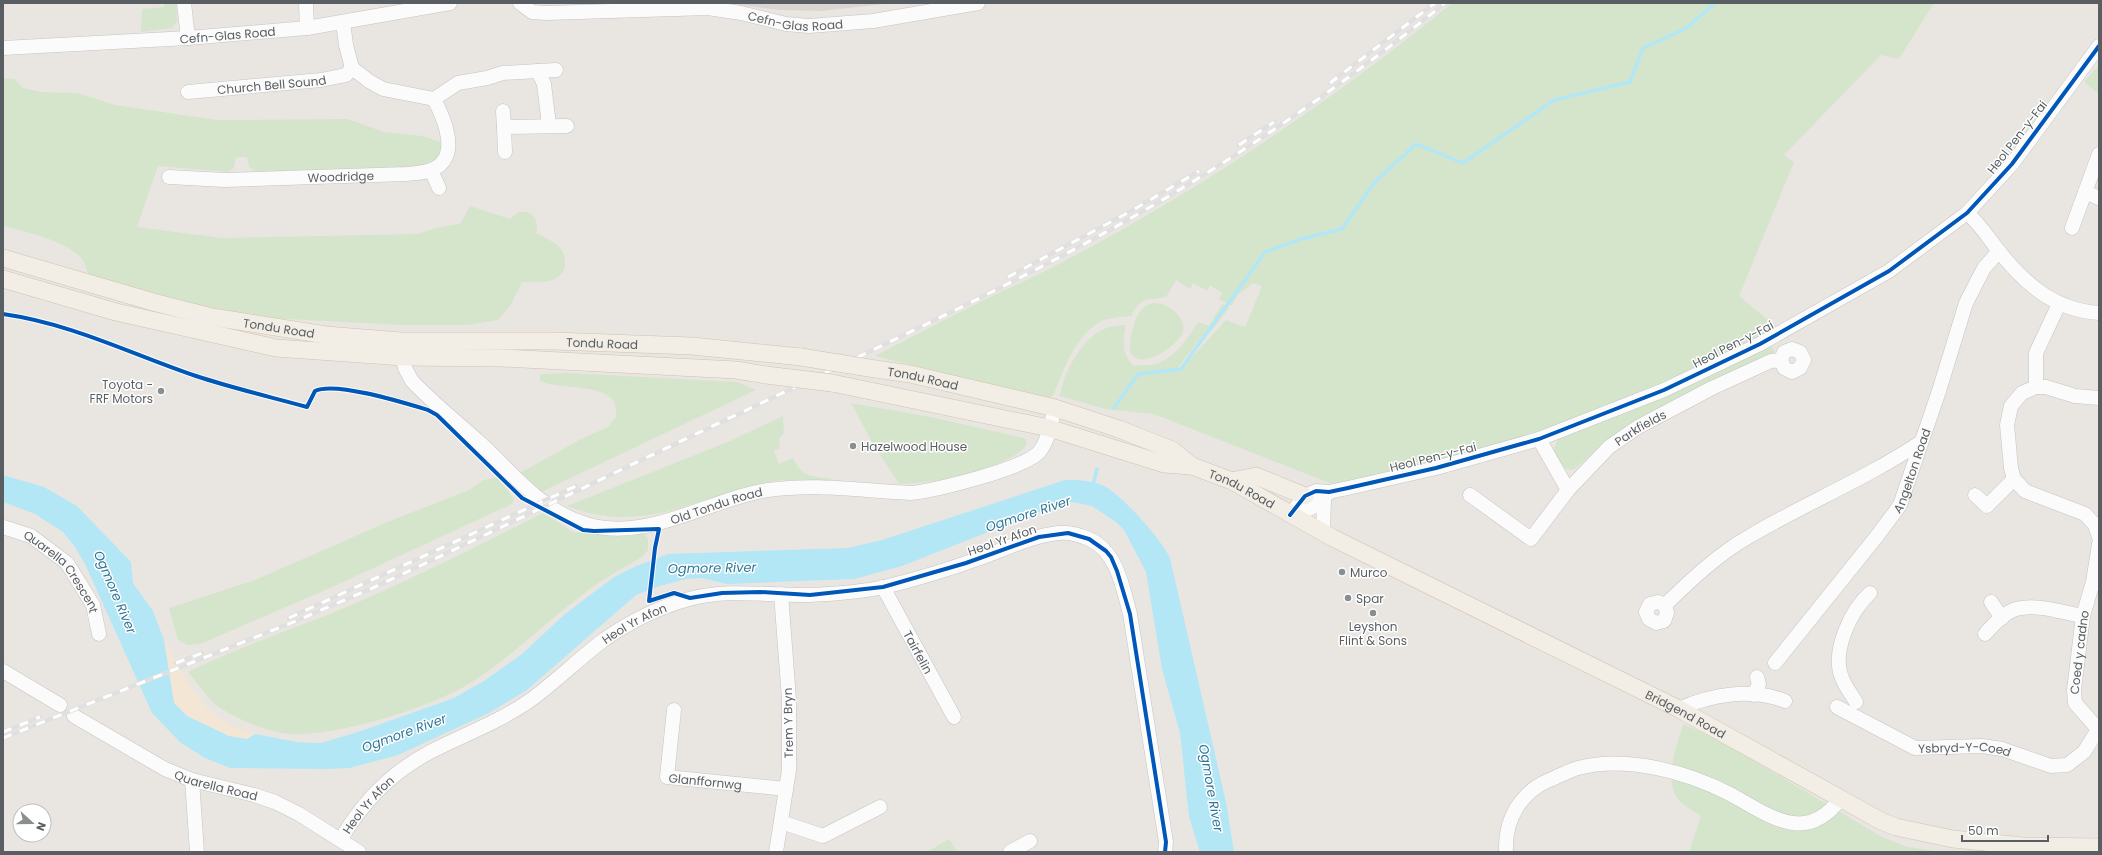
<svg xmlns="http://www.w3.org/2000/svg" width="2102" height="855" font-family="Poppins,sans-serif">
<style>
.education{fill:#dbd6d1}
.green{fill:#d4e5cc}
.sand{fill:#f3e6d5}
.water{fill:#b3e7f6}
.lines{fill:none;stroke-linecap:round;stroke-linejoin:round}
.stream{stroke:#b3e7f6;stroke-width:3.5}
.minor-casing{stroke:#c4c4c3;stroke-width:15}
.major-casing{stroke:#d2c1af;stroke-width:18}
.minor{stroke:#fcfbfb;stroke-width:14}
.major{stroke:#f2ede5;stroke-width:17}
.rail-casing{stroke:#e0e0e0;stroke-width:4.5}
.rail{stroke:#fff;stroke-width:3;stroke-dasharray:9;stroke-linecap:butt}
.major-bridge-casing{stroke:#d2c1af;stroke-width:18;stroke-linecap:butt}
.major-bridge{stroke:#f2ede5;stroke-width:17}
.cycleway-casing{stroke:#fff;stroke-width:6}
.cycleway{stroke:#0057b8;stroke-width:4}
.poi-dot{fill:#8b8e8e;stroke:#fff;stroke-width:1.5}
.labels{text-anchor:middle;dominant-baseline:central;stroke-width:3;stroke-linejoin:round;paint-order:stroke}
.street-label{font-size:12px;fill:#585e61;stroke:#fff}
.poi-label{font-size:12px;fill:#585e61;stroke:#fff;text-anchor:start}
.water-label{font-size:13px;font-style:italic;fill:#307899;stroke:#fff}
</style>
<rect width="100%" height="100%" fill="#e9e6e2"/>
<path class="education" d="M 726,3 L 893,3 L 821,11 L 780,10 Z"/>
<path class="green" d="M 164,3 L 176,3 L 177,21 L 172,28 L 141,32 L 142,9 L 164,7 Z
M 1452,3 L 1934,3 L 1899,59 L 1881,55 L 1784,155 L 1794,162 L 1739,296 L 1777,327 L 1679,375 L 1578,418 L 1485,448 L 1337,486 L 1154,414 L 1105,409 L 1060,396 C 1063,374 1081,340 1102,330 C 1110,326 1118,325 1126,325 C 1123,340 1121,355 1134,366 C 1142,364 1151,366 1159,363 C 1177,355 1188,338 1198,322 L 1209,326 L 1222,304 L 1229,308 L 1212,330 L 1207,330 L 1178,368 L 1181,369 L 1226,320 L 1245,327 L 1262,286 L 1253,283 L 1238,295 L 1231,306 L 1219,299 L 1222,293 L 1210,285 L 1207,291 L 1193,283 L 1190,289 L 1176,280 L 1166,297 C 1145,301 1143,295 1131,316 C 1120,317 1103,318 1095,325 C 1074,341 1063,370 1054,394 L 1049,399 L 875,356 C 908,339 940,322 972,306 C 1000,292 1028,280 1055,266 C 1195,193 1330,103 1452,3 Z
M 2099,65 L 2099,94 L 2084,82 Z
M 3,78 L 15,79 L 23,88 L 41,92 L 78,93 L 115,105 L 217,120 L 348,119 L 384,132 L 423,136 L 443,143 L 444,147 L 436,162 L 417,167 L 257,172 L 249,167 L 247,157 L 236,157 L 234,168 L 228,172 L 158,166 L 137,227 L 222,238 L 417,234 L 440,227 L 460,224 L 470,206 L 510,219 L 517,213 C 531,208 540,219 536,233 C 543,237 554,241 560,248 C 564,253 566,260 565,266 C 560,286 537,282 522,282 L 510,306 L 498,320 L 468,325 L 403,325 L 249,317 L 202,307 L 89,276 C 87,272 86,266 84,262 C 72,242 24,231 3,226 Z
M 1153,303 C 1168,303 1187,316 1183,333 C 1178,344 1144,370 1132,355 C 1126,347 1135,315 1142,309 C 1145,306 1149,304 1153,303 Z
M 1770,345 L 1775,352 L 1627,425 L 1601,445 L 1575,469 L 1570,470 L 1560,467 C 1553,455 1552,451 1558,439 Z
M 567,373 L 737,382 L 756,390 L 541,492 L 518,474 L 581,439 L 608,427 L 616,417 C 616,413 616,408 615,404 C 607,383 557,390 540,381 L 540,374 Z
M 851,403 L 931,417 L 1024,438 L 1027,443 C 1021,462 952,479 933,481 C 921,483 910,483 899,484 L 873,444 Z
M 783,416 L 784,433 L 779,439 L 780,448 L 774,451 L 779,464 L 793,458 C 802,478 812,476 832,479 L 832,481 C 807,480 782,478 759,484 C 689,502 639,534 567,506 L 730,441 Z
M 497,477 L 514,499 L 512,504 L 328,589 L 200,644 L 187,645 L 178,640 L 169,608 L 255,580 L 390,521 L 469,490 L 484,480 Z
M 543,513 L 573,532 L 643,534 L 648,538 L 648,550 L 642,557 C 621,569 599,581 581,596 C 545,623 514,654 477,679 C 436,706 344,735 294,734 C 269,733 241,721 220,708 C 210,702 197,682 188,672 C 237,648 287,631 337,611 C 407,582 475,547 543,513 Z
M 1683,724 L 1717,739 L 1884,838 L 1908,847 L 1942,852 L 1689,852 L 1701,816 C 1694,811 1683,806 1678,799 C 1663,778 1677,746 1683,724 Z
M 949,839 L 957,852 L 927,852 Z"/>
<path class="sand" d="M 164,640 C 189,683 202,721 255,734 L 247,739 L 229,736 L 187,716 L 174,703 Z"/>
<path class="water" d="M 3,475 L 44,487 L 77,506 L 131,562 L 133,583 L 153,611 L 164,640 L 174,703 L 187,716 L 229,736 L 247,739 L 255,734 L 297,742 L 321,743 L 358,732 L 454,698 L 484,681 L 522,654 L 565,614 L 614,577 L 634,567 L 668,554 L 848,548 L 882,540 L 1065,480 C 1078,480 1092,480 1104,486 C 1122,495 1162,540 1170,558 L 1226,802 L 1234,852 L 1200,852 L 1189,817 L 1180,733 L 1162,669 L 1146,572 L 1124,530 L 1116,522 L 1092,506 L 1072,502 L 1062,503 L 902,566 L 854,579 L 727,584 L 702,578 L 686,579 L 660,586 L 636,595 L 527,690 L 489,713 L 398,755 L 350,768 L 324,769 L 230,768 L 205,758 L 181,743 L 152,713 L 85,564 L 75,547 L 63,532 L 35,514 L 3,502 Z"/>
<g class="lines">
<path class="stream" d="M 1114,408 L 1138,374 L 1181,369 L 1265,252 L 1301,239 L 1342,229 L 1374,183 L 1416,144 L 1463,163 L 1554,100 L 1630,82 L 1643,48 L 1685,29 L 1715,3
M 1093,485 L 1097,469"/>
<defs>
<g id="minor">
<path d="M 184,3 L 188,38"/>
<path d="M 306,3 L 307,28"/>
<path id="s1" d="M 520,3 L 532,12 L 546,13 L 708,8 L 741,13 L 786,24 L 809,26 L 873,21 L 978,3"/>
<path d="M 343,22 L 346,45 L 352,68"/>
<path id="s2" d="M 3,48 L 188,38 L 307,28 L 450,3"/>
<path d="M 538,71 L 544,84 L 549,125"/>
<path id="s3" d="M 188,92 L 321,80 L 346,75 L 352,68 L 369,81 L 383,89 L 434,99 L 458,83 L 487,78 L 503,73 L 556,70"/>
<path d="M 503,111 L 504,127"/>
<path d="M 505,152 L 504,127 L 567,126"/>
<path d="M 431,170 L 439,188"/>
<path id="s4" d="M 169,177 L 225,180 L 407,174 C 415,173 424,173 431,170 C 462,159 444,118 434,99"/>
<path d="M 2085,192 L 2099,198"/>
<path d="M 1967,213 C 1980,224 1988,237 1998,250 C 2025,284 2054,310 2099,313"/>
<path d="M 2072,228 L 2099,154"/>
<path d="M 2059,304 L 2036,353 L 2036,387 L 2022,393 L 2011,406 L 2007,425 L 2011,468 L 2014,479 L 2025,491 L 2085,514 L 2095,525 L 2099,537"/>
<path id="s5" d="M 401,347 L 405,368 L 412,381 C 433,403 457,422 479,442 C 512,472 541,511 586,524 C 647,543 709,499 768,490 C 816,483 863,491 911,493 C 934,491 1027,468 1040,451 C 1049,440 1051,421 1055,408"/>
<path d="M 2036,387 L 2046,387 L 2075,396 L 2099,398"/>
<path id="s6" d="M 1539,439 L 1568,490 L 1609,447 L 1638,427 L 1712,388 L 1771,361 L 1781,360 L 1784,368 L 1792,372 L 1800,368 L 1804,360 L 1800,352 L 1792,349 L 1784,352 L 1781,360"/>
<path d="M 1470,495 L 1531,539 L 1568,490"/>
<path d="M 1975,495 L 1987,506 L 2014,479"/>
<path d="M 1290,515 L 1305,496 L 1316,491 L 1329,492 L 1348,488 L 1436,468 L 1539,439 L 1664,390 L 1760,344 L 1889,271 L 1967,213 L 2012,164 L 2099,46"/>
<path d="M 1290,515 C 1307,511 1319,506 1329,492"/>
<path id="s7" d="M 3,527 L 31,536 L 67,563 L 93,605 L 99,634"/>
<path d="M 1323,532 L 1324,500"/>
<path id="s8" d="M 883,587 L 954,717"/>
<path d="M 1991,602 L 2002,618"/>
<path d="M 1665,605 L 1667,613 L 1664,621 L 1656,623 L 1649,619 L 1646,612 L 1650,604 L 1658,602 L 1665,605 C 1691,580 1718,554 1750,536 C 1806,503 1867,478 1921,442"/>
<path d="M 1985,634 C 1992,626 2005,612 2016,609 C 2037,603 2063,613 2083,616"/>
<path id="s9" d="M 1775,663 L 1877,536 L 1900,505 L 1939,391 L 1966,303 L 1984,268 L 1999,251"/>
<path d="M 3,671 L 60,705"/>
<path d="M 1754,695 L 1759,684 L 1757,677"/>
<path d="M 1856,702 C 1851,694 1845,686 1842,678 C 1831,652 1851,610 1870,593"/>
<path id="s10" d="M 1837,707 L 1915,748 L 1982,746 L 2002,749 L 2051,766 L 2067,765 L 2084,752 L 2099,728"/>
<path d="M 1679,709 C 1712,694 1751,688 1785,701"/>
<path id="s11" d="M 674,710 L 667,777 L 786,789"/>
<path id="s12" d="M 74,716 L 165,769 L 192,780 L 254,795 L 275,802 L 299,814 L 359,852"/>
<path id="s13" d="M 2098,729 L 2075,703 L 2074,690 L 2083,616 L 2093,582 L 2099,544"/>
<path d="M 192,780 L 197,852"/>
<path d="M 781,822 L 823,836 L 880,807"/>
<path id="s14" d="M 341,839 C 362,803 392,772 430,752 C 463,735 499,722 529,701 C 556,682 579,658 605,639 C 631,621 659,607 689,599 C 729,588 769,596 810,595 C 833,594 861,592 884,587 C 918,579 953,568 986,556 C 1009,547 1033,536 1058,533 C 1068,532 1080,535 1089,539 C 1117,551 1123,588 1130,614 L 1166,842 L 1165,852"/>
<path d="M 1506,849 C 1505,819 1521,793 1547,781 C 1557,777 1568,771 1578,768 C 1626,755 1687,772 1730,794 C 1749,804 1771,820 1793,823 C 1814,826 1829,814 1841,798"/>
<path d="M 776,852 L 789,770 L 789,699 L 781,594"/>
<path d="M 1010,852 L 1030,841"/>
</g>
<g id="major">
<path id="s15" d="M 3,258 L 153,302 L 212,317 L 326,335 L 401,341 L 554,341 L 692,346 L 801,357"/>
<path d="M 3,279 L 116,312 L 276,348 L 403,357 L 501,358 L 736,370 L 766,375"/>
<path id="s16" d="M 869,368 L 910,374 L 1055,408 L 1119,429 L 1172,450 L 1192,466"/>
<path id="s17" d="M 832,383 L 1049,428 L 1164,464 L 1192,466 L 1232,481 L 1333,538 L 1679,709 L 1881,821 L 1896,827 L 1953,839 L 2023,846 L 2099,847"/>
<path d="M 1232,481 L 1256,476 L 1305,496"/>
</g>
</defs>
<use href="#minor" class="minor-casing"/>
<use href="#major" class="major-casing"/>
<use href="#minor" class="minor"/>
<use href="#major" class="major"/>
<defs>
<path id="rail" d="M 1330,83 L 1435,3
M 1239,145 L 1274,122
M 1008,277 L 1133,210 L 1199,171
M 289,618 L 576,486
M 176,663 L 202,653
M 3,732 L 40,717
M 3,738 L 296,621 L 377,586 C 514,522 650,455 787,391 C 914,330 1042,271 1164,199 C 1262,141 1356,75 1445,3"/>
</defs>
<use href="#rail" class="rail-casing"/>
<use href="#rail" class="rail"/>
<defs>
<path id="major-bridge" d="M 801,357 L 869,368
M 766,375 L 832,383"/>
</defs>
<use href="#major-bridge" class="major-bridge-casing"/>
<use href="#major-bridge" class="major-bridge"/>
<defs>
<path id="cycleway" d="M 3,314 C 73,324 131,354 196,376 C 232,388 271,397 307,407 L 315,391 C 335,381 405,403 428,410 L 437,415 L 522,498 L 583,530 L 594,531 L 659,529 L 655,548 L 649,601 L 674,593 L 690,598 L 722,593 L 760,592 L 810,595 L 883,587 L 966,563 L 1039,537 L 1068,533 L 1089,539 L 1106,551 L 1111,557 L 1117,571 L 1130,614 L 1166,842 L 1165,852
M 1290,515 L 1305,496 L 1316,491 L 1329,492 L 1348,488 L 1436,468 L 1539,439 L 1664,390 L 1760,344 L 1889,271 L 1967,213 L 2012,164 L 2099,46"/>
</defs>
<use href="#cycleway" class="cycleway-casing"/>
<use href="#cycleway" class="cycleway"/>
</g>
<g class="poi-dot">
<circle cx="161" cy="391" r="4"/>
<circle cx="853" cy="446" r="4"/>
<circle cx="1342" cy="572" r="4"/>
<circle cx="1348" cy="598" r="4"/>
<circle cx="1373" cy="613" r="4"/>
</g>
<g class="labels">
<g class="street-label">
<text stroke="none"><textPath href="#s1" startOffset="280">Cefn-Glas Road</textPath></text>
<text stroke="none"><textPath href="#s2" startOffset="225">Cefn-Glas Road</textPath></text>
<text stroke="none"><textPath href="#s3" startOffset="84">Church Bell Sound</textPath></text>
<text transform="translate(2017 137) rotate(-52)">Heol Pen-y-Fai</text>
<text stroke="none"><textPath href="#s4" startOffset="172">Woodridge</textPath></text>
<text stroke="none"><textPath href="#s15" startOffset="285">Tondu Road</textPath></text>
<text stroke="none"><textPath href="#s15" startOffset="609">Tondu Road</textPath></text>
<text transform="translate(1733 344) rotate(-27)">Heol Pen-y-Fai</text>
<text stroke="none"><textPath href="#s16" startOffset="55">Tondu Road</textPath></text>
<text stroke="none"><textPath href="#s6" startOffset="155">Parkfields</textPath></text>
<text transform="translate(1433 457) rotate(-14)">Heol Pen-y-Fai</text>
<text stroke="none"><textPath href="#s9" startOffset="238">Angelton Road</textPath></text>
<text stroke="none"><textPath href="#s17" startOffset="425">Tondu Road</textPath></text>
<text stroke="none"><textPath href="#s5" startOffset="397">Old Tondu Road</textPath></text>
<text transform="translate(1002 540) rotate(-19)">Heol Yr Afon</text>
<text stroke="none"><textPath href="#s7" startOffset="77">Quarella Crescent</textPath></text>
<text stroke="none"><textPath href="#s14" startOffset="369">Heol Yr Afon</textPath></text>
<text stroke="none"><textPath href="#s8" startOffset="74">Tairfelin</textPath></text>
<text stroke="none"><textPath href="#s13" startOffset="86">Coed y cadno</textPath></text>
<text stroke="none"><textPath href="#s17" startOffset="923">Bridgend Road</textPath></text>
<text transform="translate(788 723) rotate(-91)">Trem Y Bryn</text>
<text stroke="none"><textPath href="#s10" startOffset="138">Ysbryd-Y-Coed</textPath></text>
<text stroke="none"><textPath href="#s11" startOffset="106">Glanffornwg</textPath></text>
<text stroke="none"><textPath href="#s12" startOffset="159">Quarella Road</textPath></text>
<text stroke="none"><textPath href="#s14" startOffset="44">Heol Yr Afon</textPath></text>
</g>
<g class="poi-label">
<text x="153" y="384" text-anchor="end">Toyota -<tspan x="153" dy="14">FRF Motors</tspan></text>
<text x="861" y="446">Hazelwood House</text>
<text x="1350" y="572">Murco</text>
<text x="1356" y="598">Spar</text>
<text x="1373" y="626" text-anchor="middle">Leyshon<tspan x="1373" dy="14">Flint &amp; Sons</tspan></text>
</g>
<g class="water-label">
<text transform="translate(1028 514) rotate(-18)">Ogmore River</text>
<text transform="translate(712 568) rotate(-1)">Ogmore River</text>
<text transform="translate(115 592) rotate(67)">Ogmore River</text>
<text transform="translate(404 733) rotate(-20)">Ogmore River</text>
<text transform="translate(1211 788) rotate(80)">Ogmore River</text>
</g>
</g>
<rect width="2102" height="855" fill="none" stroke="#585e61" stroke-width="8"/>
<g transform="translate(32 823) rotate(111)"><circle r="19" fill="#ffffff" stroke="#bcbfc0"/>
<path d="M0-3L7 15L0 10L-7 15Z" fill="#8b8e8e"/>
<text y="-6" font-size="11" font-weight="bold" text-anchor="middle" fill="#585e61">N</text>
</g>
<path d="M1962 835v6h86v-6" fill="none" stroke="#585e61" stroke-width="2"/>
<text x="1968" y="835" font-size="12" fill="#585e61" stroke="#ffffff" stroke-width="3" paint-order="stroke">50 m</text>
</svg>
